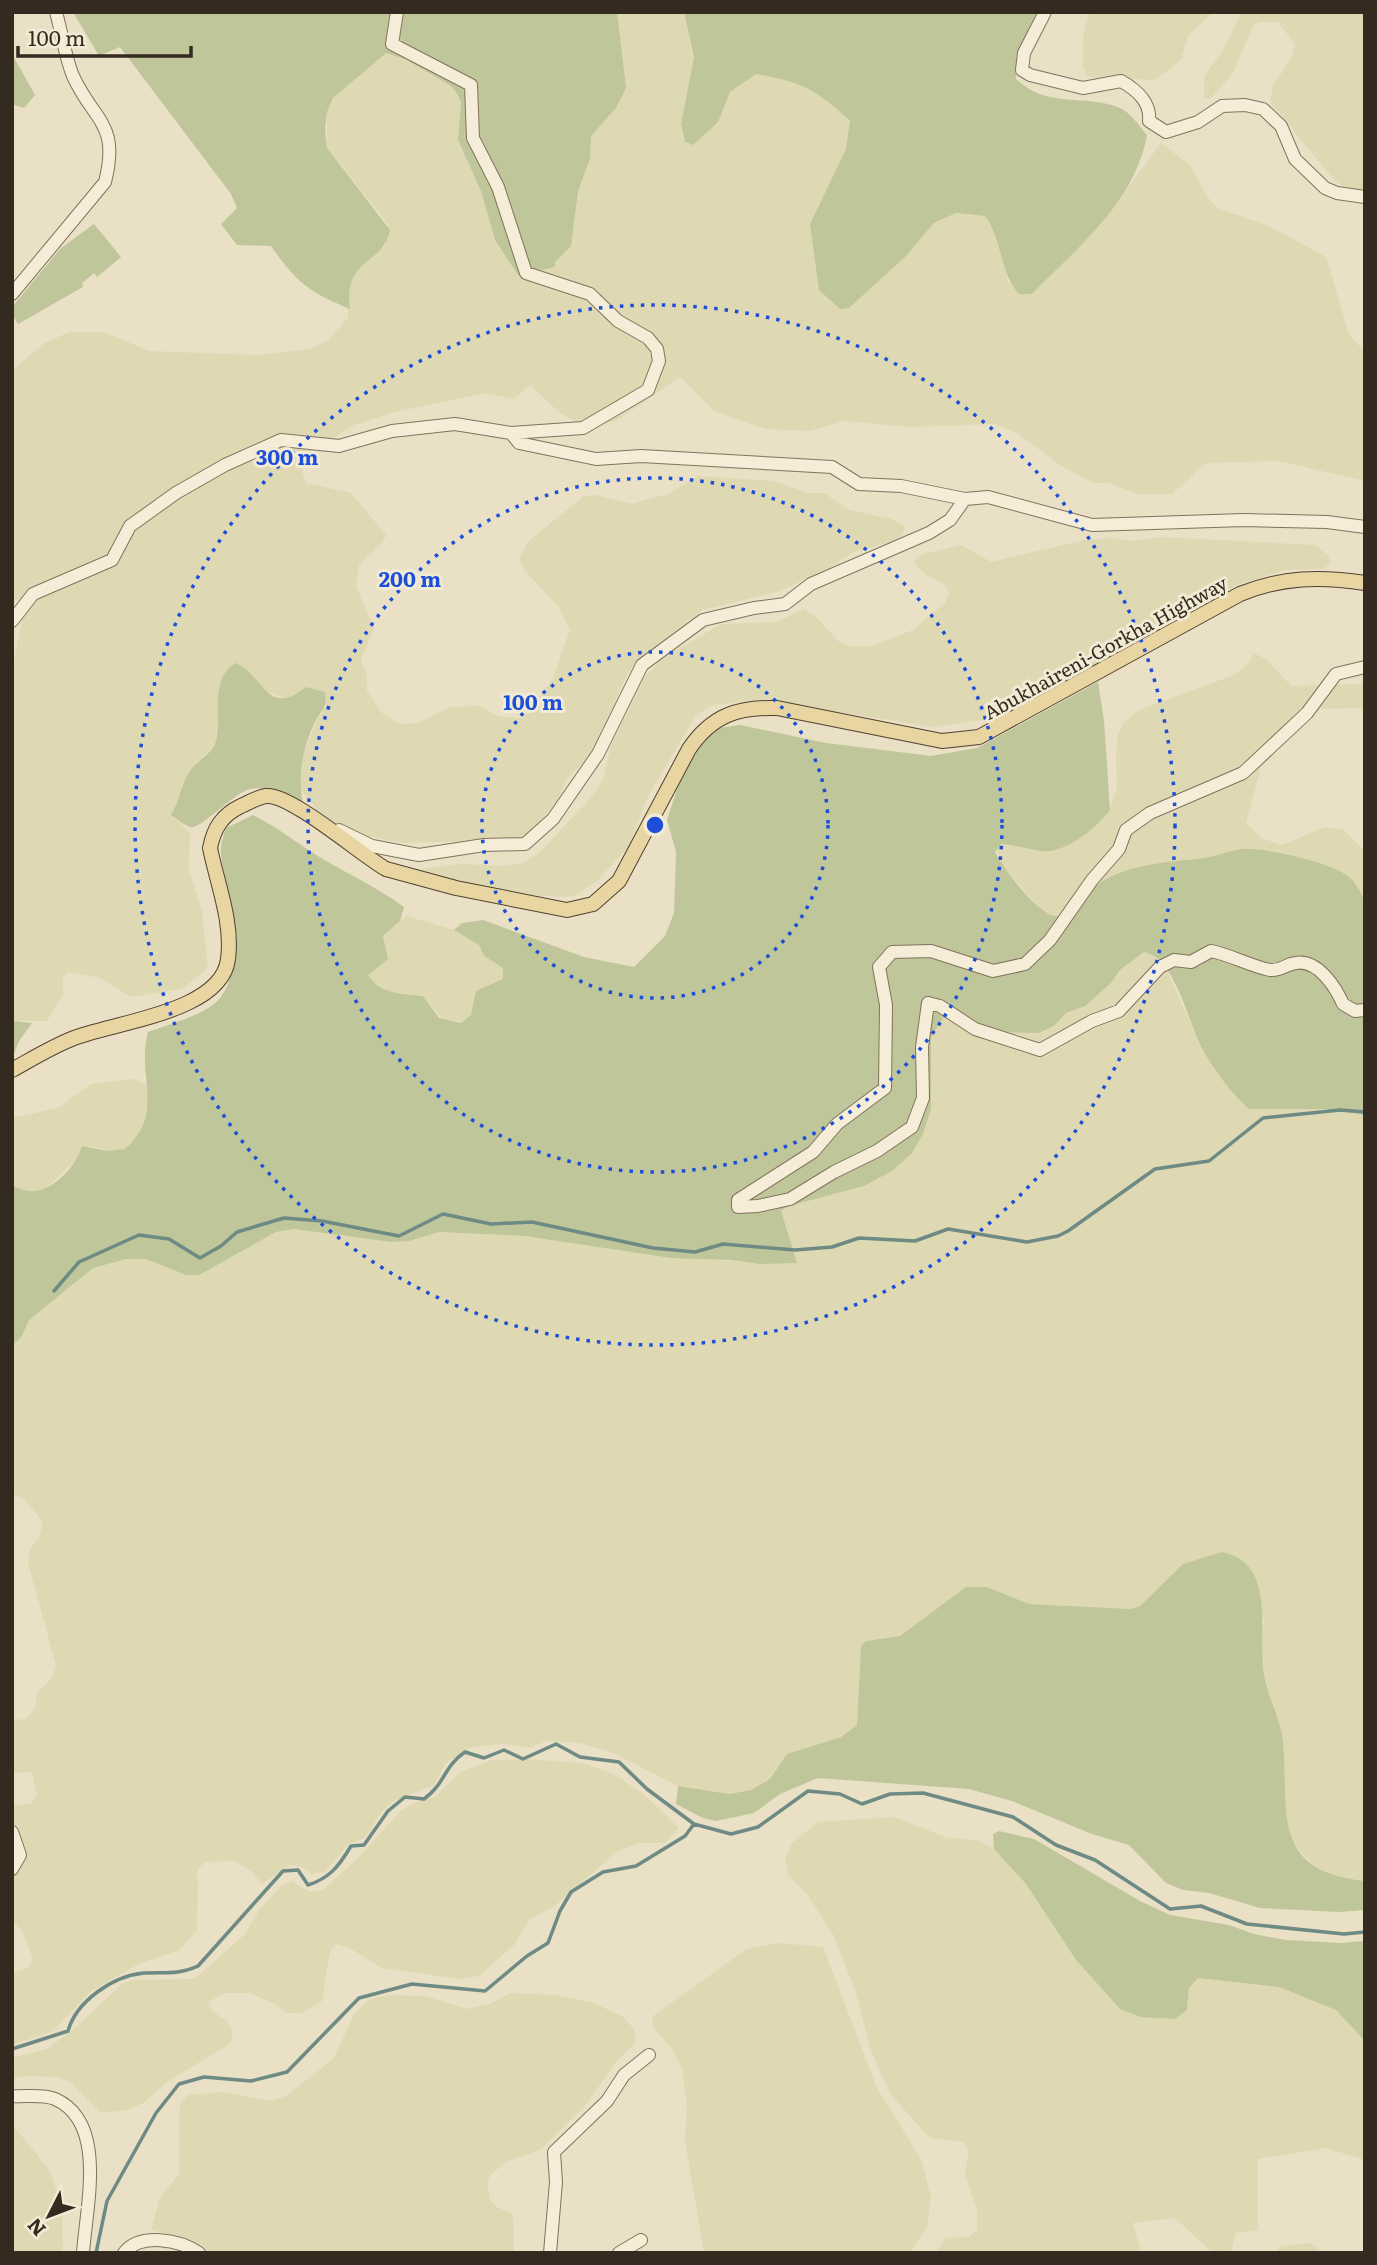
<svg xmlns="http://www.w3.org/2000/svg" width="1377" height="2265" font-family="Literata,serif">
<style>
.farmland{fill:#ded9b3}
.green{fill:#bfc69a}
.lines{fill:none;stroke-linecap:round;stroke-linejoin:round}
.stream{stroke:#6e8a84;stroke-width:3.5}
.minor-casing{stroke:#82725d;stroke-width:14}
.major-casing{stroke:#504131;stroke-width:16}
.minor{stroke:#f5edd7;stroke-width:12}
.major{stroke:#e8d5a1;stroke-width:14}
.ring{fill:none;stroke:#1d4ed8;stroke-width:3.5;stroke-dasharray:3.5 7}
.labels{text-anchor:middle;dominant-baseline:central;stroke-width:6;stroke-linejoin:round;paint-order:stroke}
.street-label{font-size:19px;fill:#342a1f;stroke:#f1ead4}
.centre{fill:#1d4ed8;stroke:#f1ead4;stroke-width:3.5}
.ring-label{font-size:21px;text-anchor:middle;font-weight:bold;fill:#1d4ed8;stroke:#f1ead4;stroke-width:6;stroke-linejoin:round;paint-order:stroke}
</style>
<rect width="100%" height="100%" fill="#e9e0c5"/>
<path class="farmland" d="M 617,12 L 684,12 L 694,57 L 681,124 L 685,142 L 688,144 L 718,122 L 730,92 L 756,74 L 795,80 L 830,102 L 850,122 L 846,149 L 810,224 L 907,255 L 934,223 L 956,213 L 985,216 L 997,231 L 1008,282 L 1032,294 L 1100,225 L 1161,143 L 1191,166 L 1206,195 L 1217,208 L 1269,226 L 1326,257 L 1349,335 L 1365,352 L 1365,481 L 1279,461 L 1206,463 L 1172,494 L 1138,494 L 1109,483 L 1093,483 L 1060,465 L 1017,433 L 994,424 L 910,427 L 844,421 L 810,431 L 765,429 L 714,411 L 680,377 L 616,421 L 584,427 L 560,413 L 530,385 L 514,399 L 485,393 L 395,412 L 354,425 L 298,460 L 306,483 L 351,493 L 386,535 L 383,542 L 359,565 L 356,586 L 374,629 L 361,660 L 367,676 L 367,691 L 382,713 L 400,724 L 418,723 L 450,707 L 479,706 L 498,716 L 515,718 L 522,718 L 530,711 L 553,678 L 570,630 L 558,606 L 524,570 L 519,558 L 529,541 L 584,496 L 597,495 L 631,504 L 668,494 L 698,476 L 775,481 L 808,493 L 824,493 L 849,510 L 891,519 L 905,526 L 903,534 L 895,541 L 853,552 L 829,568 L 781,591 L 702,610 L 638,660 L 627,674 L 596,749 L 567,779 L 557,802 L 527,835 L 507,840 L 403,843 L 357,834 L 326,821 L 300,789 L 303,756 L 316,721 L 323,712 L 262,690 L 239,665 L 219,683 L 216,743 L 188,773 L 183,794 L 172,815 L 190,833 L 189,869 L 202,912 L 208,968 L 182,989 L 131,997 L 100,978 L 68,972 L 63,977 L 63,994 L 47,1021 L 12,1021 L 12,670 L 23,614 L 29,604 L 12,598 L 12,370 L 45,343 L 69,332 L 104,332 L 149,351 L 258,355 L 311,349 L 329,339 L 348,318 L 348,293 L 356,270 L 385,246 L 388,224 L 327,148 L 327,112 L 333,98 L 386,53 L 407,60 L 451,86 L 458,95 L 461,103 L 458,140 L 481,191 L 495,240 L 554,262 L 571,246 L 578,192 L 590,158 L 591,136 L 616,108 Z
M 1089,12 L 1213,12 L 1188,36 L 1181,60 L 1155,80 L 1088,77 L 1083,67 L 1083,38 Z
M 1239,12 L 1365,12 L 1365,192 L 1349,190 L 1335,181 L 1270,102 L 1273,86 L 1292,57 L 1295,44 L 1278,22 L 1259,22 L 1253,26 L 1233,73 L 1210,99 L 1204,98 L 1204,77 L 1223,50 L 1240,15 Z
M 1160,537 L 1315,545 L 1329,556 L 1330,564 L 1323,569 L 1285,570 L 1237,585 L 1104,660 L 1088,672 L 995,718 L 932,727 L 776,702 L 752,700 L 709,706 L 694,718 L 675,751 L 648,796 L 629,846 L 597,881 L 576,895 L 562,897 L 530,895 L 464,885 L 415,870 L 460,864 L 504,866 L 525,862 L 539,853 L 589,800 L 603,780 L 611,746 L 645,676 L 665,657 L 721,624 L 776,622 L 804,609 L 816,617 L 838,641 L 850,646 L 872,646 L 913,630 L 946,602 L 949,591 L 943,583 L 926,575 L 913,562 L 923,554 L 961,545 L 991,562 L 1084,540 L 1113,538 L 1131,541 Z
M 1254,653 L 1267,660 L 1291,686 L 1365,684 L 1365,708 L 1319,709 L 1261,767 L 1246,823 L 1261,838 L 1282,845 L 1325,827 L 1344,830 L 1365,852 L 1365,902 L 1361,892 L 1241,849 L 1208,857 L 1065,915 L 1054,916 L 1042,911 L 1002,865 L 996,848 L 1001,844 L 1053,850 L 1088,831 L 1110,810 L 1117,787 L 1116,758 L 1118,735 L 1123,723 L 1139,710 L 1234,675 L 1249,663 Z
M 407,916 L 454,930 L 479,945 L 484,956 L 503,968 L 503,979 L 477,991 L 471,1015 L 463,1022 L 443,1020 L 423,996 L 391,992 L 371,981 L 368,975 L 385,953 L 383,936 Z
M 1144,952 L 1153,955 L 1167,971 L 1202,1048 L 1214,1063 L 1325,1109 L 1365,1115 L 1365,1881 L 1338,1878 L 1315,1866 L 1291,1842 L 1283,1808 L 1283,1740 L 1266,1687 L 1261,1658 L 1264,1620 L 1183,1564 L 1140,1606 L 1131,1609 L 1029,1604 L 987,1587 L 966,1587 L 900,1636 L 866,1641 L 861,1646 L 857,1725 L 841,1737 L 787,1754 L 770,1779 L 751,1790 L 729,1794 L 678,1786 L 609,1751 L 579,1743 L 547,1741 L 529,1748 L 504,1744 L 471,1747 L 445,1764 L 434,1785 L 394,1801 L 382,1811 L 365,1838 L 348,1844 L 325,1872 L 312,1874 L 304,1868 L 290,1865 L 262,1884 L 251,1871 L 235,1861 L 205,1862 L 198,1869 L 196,1876 L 198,1879 L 197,1930 L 180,1950 L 141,1963 L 91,1991 L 53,2031 L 12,2045 L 12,1974 L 27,1968 L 33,1959 L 22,1931 L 12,1920 L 12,1876 L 22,1845 L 12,1825 L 12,1806 L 32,1803 L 37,1795 L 32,1772 L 12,1773 L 12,1720 L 26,1719 L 36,1707 L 36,1695 L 53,1676 L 56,1665 L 28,1563 L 30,1549 L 39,1538 L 43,1522 L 25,1500 L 12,1493 L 12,1346 L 22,1336 L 28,1320 L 93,1268 L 126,1259 L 146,1259 L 186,1275 L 199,1275 L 276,1232 L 294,1229 L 391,1242 L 409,1241 L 439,1232 L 525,1236 L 580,1242 L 608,1249 L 760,1264 L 796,1262 L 780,1211 L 789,1206 L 864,1186 L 892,1171 L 912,1153 L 931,1109 L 931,1037 L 946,1014 L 1055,1025 L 1066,1013 L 1085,1006 L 1111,983 L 1120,970 Z
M 134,1079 L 148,1087 L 148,1109 L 139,1134 L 125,1149 L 108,1151 L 91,1146 L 44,1190 L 32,1192 L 12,1186 L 12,1118 L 58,1108 L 91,1084 Z
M 523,1759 L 582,1763 L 614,1774 L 646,1796 L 679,1828 L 665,1843 L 639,1843 L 616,1852 L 556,1905 L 530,1919 L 514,1945 L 479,1976 L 460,1979 L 381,1968 L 348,1947 L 336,1944 L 331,1949 L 328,1962 L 322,2001 L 302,2013 L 287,2013 L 273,2003 L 250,1993 L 224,1993 L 209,2002 L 212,2011 L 227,2021 L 233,2032 L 231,2043 L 167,2082 L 143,2103 L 127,2110 L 101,2113 L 70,2082 L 59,2077 L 27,2076 L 12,2079 L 12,2058 L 47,2049 L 74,2029 L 122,1984 L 133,1980 L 192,1979 L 199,1975 L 244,1935 L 260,1909 L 280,1887 L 291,1881 L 310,1892 L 323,1890 L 361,1855 L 401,1810 L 424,1799 L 434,1798 L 460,1772 L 492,1760 Z
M 894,1817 L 948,1838 L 978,1840 L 994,1849 L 1026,1884 L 1076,1960 L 1120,2009 L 1187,2010 L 1189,1988 L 1198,1978 L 1279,1987 L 1336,2010 L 1365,2041 L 1365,2160 L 1326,2148 L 1258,2159 L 1258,2230 L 1236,2233 L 1231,2253 L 1213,2253 L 1175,2218 L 1133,2223 L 1141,2253 L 936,2253 L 945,2238 L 969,2237 L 977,2230 L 977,2209 L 965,2175 L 969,2149 L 963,2142 L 930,2138 L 891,2095 L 871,2051 L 856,1993 L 834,1936 L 807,1894 L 788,1875 L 785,1859 L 792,1843 L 818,1822 Z
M 778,1943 L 823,1947 L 877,2088 L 921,2159 L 931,2197 L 927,2227 L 910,2253 L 704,2253 L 685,2141 L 687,2103 L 682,2069 L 673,2051 L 652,2025 L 653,2016 L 747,1949 Z
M 511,1993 L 555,1995 L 594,2003 L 623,2017 L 634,2029 L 636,2042 L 616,2062 L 585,2106 L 540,2150 L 506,2162 L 490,2175 L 487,2183 L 490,2200 L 497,2207 L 513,2214 L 514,2253 L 206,2253 L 172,2235 L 151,2230 L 159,2200 L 179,2173 L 179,2113 L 181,2103 L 188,2095 L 224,2092 L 270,2101 L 286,2096 L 333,2059 L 355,2013 L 369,2000 L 387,1995 L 425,1996 L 467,2009 L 490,2004 Z
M 12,2124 L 50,2171 L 62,2208 L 63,2253 L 12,2253 Z
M 1310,2243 L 1323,2253 L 1275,2253 L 1281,2246 Z"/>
<path class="green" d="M 73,12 L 617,12 L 626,88 L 616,108 L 591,136 L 590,158 L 578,192 L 571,246 L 555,262 L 555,267 L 518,275 L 495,240 L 481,191 L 458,140 L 461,103 L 458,95 L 451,86 L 407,60 L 386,53 L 333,98 L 327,112 L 325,130 L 327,148 L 390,230 C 383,266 343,257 350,309 C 309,292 297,283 271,246 L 237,245 L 221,224 L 237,208 L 231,194 L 120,47 L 99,56 Z
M 684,12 L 1037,12 L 1018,52 L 1016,79 C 1049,110 1084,93 1120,108 C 1130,112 1140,127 1147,135 C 1135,202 1078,247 1032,294 L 1019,294 C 999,272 1003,240 985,216 L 956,213 L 934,223 L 907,255 L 849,308 L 840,309 L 819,290 L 810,224 L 846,149 L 850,121 C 816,89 801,82 756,74 L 730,92 L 718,122 L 693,145 L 685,142 L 681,124 L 694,57 Z
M 12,54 L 35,95 L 24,108 L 12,104 Z
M 94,224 L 121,257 L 97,277 L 94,273 L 82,283 L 83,287 L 18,324 L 12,314 L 12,307 L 61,248 Z
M 235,663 C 264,674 266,719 306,687 L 325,692 C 328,705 321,711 315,722 C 303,746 297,777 303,803 C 288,797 267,785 250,789 C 233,793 201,830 190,827 C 184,825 177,819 171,815 C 179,802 181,787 188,774 C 194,762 213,754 216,741 C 222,715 209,680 235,663 Z
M 1098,682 L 1104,721 L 1110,810 C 1095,829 1066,854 1040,851 C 1027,849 1015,845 1001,844 L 995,852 C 1003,868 1038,915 1056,916 C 1075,917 1090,887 1106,879 C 1136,863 1172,862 1204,858 C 1217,856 1228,851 1241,849 C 1263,847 1330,862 1348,876 C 1356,883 1361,892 1365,902 L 1365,1115 L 1325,1109 L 1249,1109 C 1231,1093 1214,1070 1202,1048 C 1189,1025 1175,957 1144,952 L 1120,970 L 1111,983 L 1085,1006 L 1066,1013 L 1055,1025 L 1039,1033 L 997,1032 L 946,1014 L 931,1037 L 931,1109 L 923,1134 L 912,1153 L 892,1171 L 864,1186 L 789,1206 L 781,1211 L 797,1263 L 760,1264 L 730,1260 L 671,1258 L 525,1236 L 439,1232 L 409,1241 L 391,1242 L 294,1229 L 276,1232 L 199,1275 L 186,1275 L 146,1259 L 126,1259 L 93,1268 L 29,1320 L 22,1336 L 12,1346 L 12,1186 C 19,1188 27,1192 34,1191 C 55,1190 77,1164 82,1146 L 108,1151 L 125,1149 C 166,1113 136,1076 148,1032 C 167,1025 209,1014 221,997 C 243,965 235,921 227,886 C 222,860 217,853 226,828 L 253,815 C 275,826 293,840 313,853 C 343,872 376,886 404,907 L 400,921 L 383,936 L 388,959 L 368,975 C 379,994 404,994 423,996 L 439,1018 L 461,1023 L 471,1015 L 476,991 L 503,979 L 503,968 L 484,956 L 479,945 L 454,930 L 462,923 L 483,920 L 584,957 L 634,967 L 665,936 L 674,913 L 676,852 L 667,820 L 690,750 L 712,729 L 740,725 L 826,743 L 931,756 L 977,748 Z
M 12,1021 L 32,1023 L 19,1041 L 12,1059 Z
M 1222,1552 C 1278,1563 1257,1634 1264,1675 C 1268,1698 1281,1720 1283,1742 C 1289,1813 1270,1871 1365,1881 L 1365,1910 L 1339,1912 L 1260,1908 L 1209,1893 L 1183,1890 L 1166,1883 L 1129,1845 L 1092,1834 L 1012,1801 L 969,1789 L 818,1778 L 780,1794 L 754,1813 L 716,1821 L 703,1818 L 676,1804 L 678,1786 L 729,1794 L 751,1790 L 770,1779 L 787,1754 L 841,1737 L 857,1725 L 861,1646 L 866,1641 L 900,1636 L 966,1587 L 987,1587 L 1029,1604 L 1131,1609 L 1140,1606 L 1183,1564 Z
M 999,1831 L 1034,1839 L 1140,1901 L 1170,1915 L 1229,1925 L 1254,1934 L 1286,1940 L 1339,1943 L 1365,1941 L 1365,2041 L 1336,2010 L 1279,1987 L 1198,1978 L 1189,1988 L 1187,2010 L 1175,2019 L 1141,2017 L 1120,2009 L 1076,1960 L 1026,1884 L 994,1849 L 993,1834 Z"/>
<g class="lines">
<path class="stream" d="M 54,1291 L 79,1262 L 139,1235 L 169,1239 L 200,1258 L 221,1246 L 237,1232 L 284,1218 L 322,1221 L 399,1236 L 443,1214 L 491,1224 L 532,1222 L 653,1248 L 695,1252 L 723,1244 L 795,1250 L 832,1247 L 859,1238 L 915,1241 L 948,1229 L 1027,1242 L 1058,1236 L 1068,1231 L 1155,1169 L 1209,1161 L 1263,1118 L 1340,1110 L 1365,1112
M 12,2049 L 68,2031 C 76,2002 112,1976 144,1973 C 164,1972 179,1975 198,1966 L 283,1871 L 298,1870 L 308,1885 C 330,1878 339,1866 351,1846 L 364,1845 L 388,1811 L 405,1797 L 424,1799 C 446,1783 443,1767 465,1752 L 484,1758 L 504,1750 L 523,1759 L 556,1744 L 580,1757 L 619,1762 L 647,1789 L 694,1824 L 731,1834 L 758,1827 L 808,1791 L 840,1794 L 862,1804 L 890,1794 L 923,1793 L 1013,1817 L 1056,1845 L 1095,1860 L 1170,1909 L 1201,1906 L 1247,1924 L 1344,1934 L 1365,1932
M 96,2253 L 107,2201 L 156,2113 L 179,2084 L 204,2077 L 251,2081 L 287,2072 L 359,1998 L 412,1984 L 485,1991 L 527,1956 L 548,1943 L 560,1911 L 571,1892 L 603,1872 L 636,1866 L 685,1836 L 694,1824"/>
<defs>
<path id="minor" d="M 1045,12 L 1024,53 L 1022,70 L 1030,75 L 1083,88 L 1121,81 C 1137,90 1151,102 1149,121 L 1166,132 L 1198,122 L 1222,106 L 1245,105 L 1263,109 L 1281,126 L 1295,159 L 1325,188 L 1337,193 L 1365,197
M 12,294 L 105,182 C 120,123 94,122 73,76 C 66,60 61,30 56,12
M 511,433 L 519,443 L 596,459 L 641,456 L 832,467 L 859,484 L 901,486 L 965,499
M 12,621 L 33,594 L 112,560 L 130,526 L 176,493 L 225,465 L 281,440 L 339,446 L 392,431 L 455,424 L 511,433 L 583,428 L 648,390 L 659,361 L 657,349 L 648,338 L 618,321 L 590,294 L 526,273 L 498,187 L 473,138 L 471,85 L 392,44 L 397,12
M 1365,667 L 1336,674 L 1307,713 L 1243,773 L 1150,813 L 1126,830 L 1119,849 L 1092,880 L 1050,940 L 1025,964 L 993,971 L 931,951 L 892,952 L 879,967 L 886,1005 L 885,1088 L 837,1124 L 813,1152 L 738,1200 L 738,1207 L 758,1206 L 790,1199 L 834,1172 L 877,1151 L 912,1127 L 923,1098 L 922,1047 L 928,1003 L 940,1006 L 975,1029 L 1040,1050 L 1092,1021 L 1119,1011 L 1160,967 L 1174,960 L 1191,962 L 1211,951 C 1231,955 1250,966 1270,970 C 1282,971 1285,964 1296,963 C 1318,959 1336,988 1343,1004 L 1355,1011 L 1365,1010
M 339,830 L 372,846 L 419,855 L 484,845 L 525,844 L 553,819 L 598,754 L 642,665 L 703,620 L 754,608 L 785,604 L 811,584 L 929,533 L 950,520 L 965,499 L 988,497 L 1092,525 L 1244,520 L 1327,522 L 1365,527
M 12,1832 L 20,1855 L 12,1869
M 12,2096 C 25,2097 43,2094 55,2099 C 108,2122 86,2207 83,2253
M 124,2253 C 140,2232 180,2240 199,2253
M 550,2253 L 556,2182 L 554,2152 L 607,2101 L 624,2075 L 649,2055
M 619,2253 L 641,2240"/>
<path id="major" d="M 12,1070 C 32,1059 53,1046 74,1038 C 115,1022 222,1012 228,959 C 233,922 217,883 210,848 C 214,828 222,815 241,806 C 248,803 258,797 266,796 C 290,793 361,855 386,869 L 456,888 L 567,910 L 593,904 L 619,881 L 689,749 C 712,715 738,707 777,708 L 942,741 L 979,737 L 1240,594 C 1282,577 1320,576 1365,583"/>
</defs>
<use href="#minor" class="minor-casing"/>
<use href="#major" class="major-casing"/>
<use href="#minor" class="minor"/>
<use href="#major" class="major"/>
</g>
<g class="ring">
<circle cx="655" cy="825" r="173"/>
<circle cx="655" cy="825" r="347"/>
<circle cx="655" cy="825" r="520"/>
</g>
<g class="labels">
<g class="street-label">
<text transform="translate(1105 647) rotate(-29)">Abukhaireni-Gorkha Highway</text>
</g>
</g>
<circle cx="655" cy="825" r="10" class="centre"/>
<g class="ring-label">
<text x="287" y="465">300 m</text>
<text x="410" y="587">200 m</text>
<text x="533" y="710">100 m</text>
</g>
<rect width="1377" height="2265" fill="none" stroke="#342a1f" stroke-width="28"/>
<g transform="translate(49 2216) rotate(228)" stroke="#f1ead4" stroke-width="5" paint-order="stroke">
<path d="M0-5L12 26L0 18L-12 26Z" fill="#342a1f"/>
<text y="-10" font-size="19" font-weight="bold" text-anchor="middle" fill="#342a1f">N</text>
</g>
<path d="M18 46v10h173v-10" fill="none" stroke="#342a1f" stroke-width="3.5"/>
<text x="28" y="46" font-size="21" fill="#342a1f" stroke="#f1ead4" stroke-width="5" paint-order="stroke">100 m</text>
</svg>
